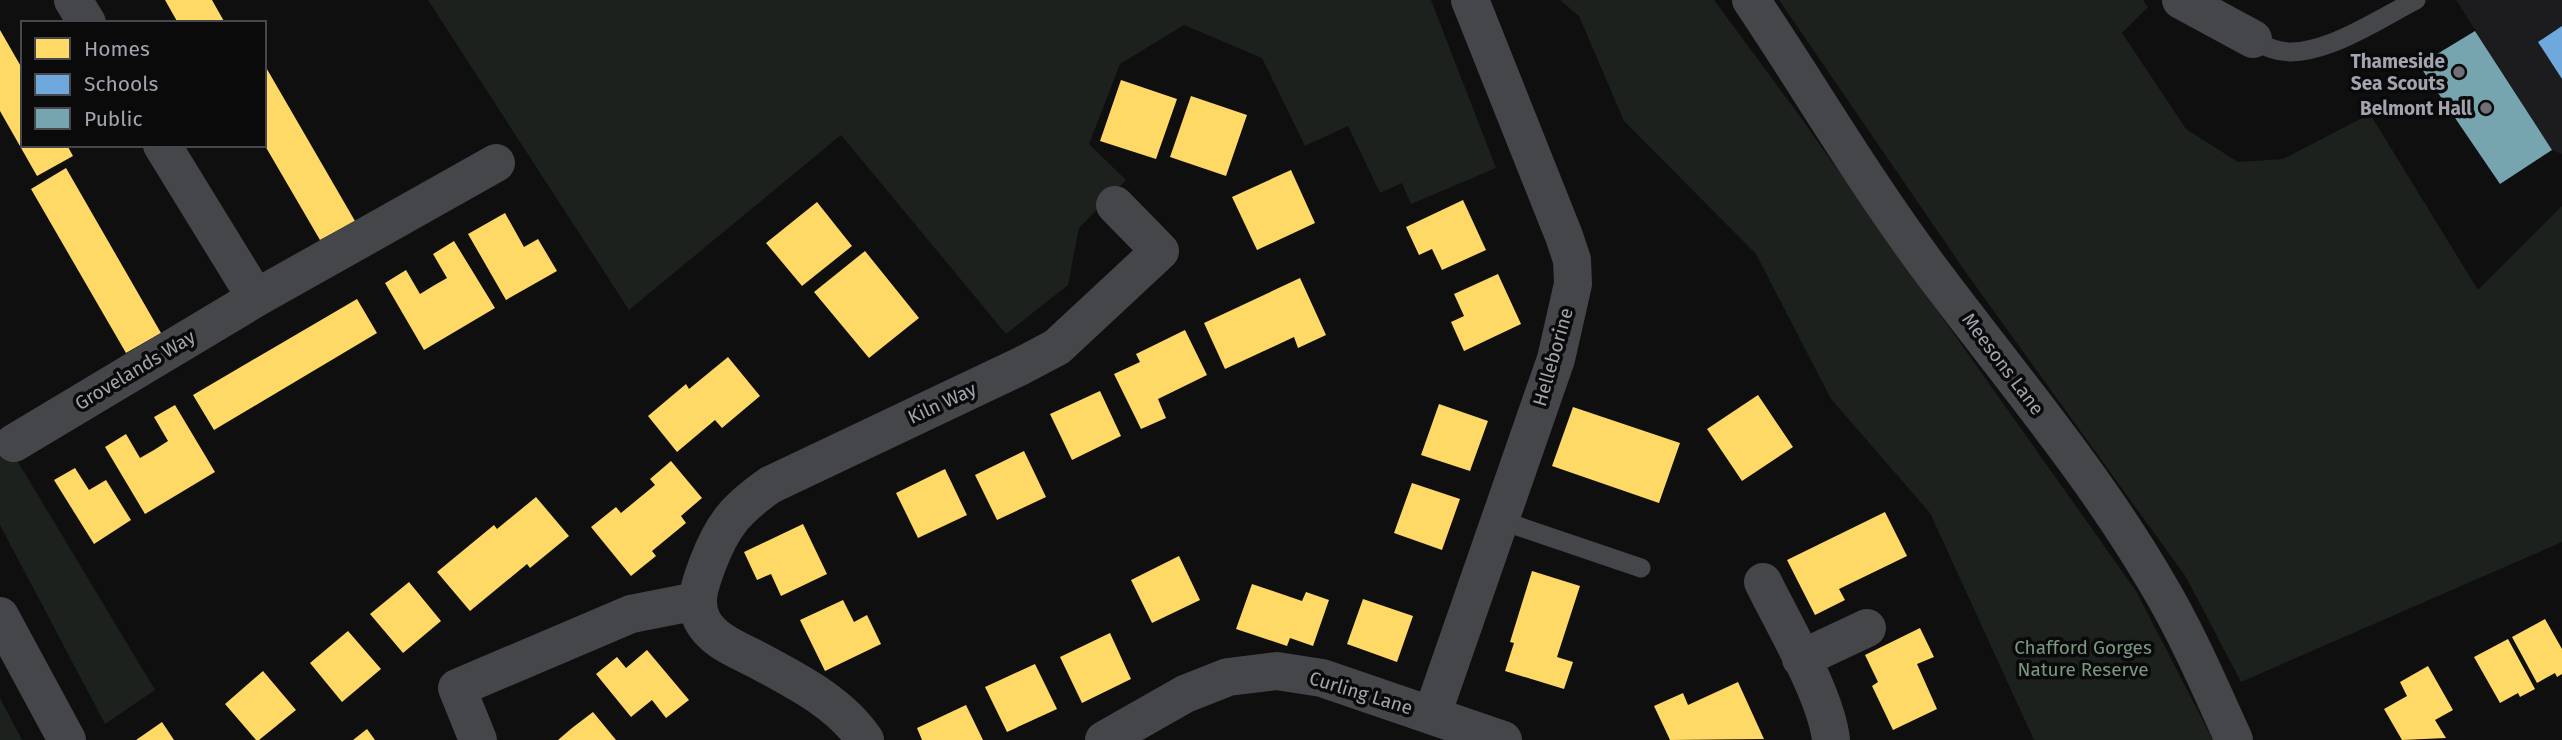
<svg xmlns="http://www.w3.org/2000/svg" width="2562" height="740" font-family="'Fira Sans',sans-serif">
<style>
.built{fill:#1c1c1e}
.green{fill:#1c211d}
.homes{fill:#ffd966}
.schools{fill:#6fa8dc}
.public{fill:#76a5af}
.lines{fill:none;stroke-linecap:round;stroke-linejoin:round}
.lane{stroke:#454649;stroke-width:19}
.street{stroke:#454649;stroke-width:38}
.poi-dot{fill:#6f7077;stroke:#0a0a0b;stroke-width:2.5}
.labels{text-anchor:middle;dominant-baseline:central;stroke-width:7;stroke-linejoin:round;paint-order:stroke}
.poi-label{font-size:19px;font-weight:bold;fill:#a2a4af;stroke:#0a0a0b;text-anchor:end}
.street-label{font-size:19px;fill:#a2a4af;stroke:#0a0a0b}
.park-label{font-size:19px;fill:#7b9881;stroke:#0a0a0b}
</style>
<rect width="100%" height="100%" fill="#0f0f10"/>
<path class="built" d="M 2456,0 L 2562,0 L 2562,154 L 2552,150 Z"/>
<path class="green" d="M 428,0 L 1431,0 L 1496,168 L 1411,204 L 1402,183 L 1380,193 L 1348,126 L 1305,146 L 1262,58 L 1184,25 L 1120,64 L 1089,144 L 1126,180 L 1079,228 L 1068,285 L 1006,334 L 841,135 L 629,310 Z
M 1560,0 L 1714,0 L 1796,111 L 2136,591 L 2213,740 L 2034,740 L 1930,513 L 1831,399 L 1756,254 L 1624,121 L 1579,16 Z
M 1779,0 L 2143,0 L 2148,7 L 2122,33 L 2186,129 L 2238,162 L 2283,159 L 2370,114 L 2478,290 L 2562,206 L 2562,542 L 2241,682 L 2186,577 L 1967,274 Z
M 0,432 L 155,690 L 105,724 L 0,525 Z
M 0,698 L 22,740 L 0,740 Z"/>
<path class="homes" d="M 165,0 L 212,0 L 225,23 L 178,23 Z
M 0,30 L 23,70 L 23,145 L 67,145 L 73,156 L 37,176 L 0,111 Z
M 264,64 L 355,221 L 320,240 L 264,144 Z
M 1121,80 L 1177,99 L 1156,159 L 1100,141 Z
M 1191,96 L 1247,115 L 1226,176 L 1170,157 Z
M 66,168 L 161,333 L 126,353 L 31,189 Z
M 1291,170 L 1315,223 L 1257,250 L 1232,197 Z
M 1463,200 L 1486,250 L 1442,270 L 1432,249 L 1419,255 L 1406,227 Z
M 817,202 L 852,246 L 802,286 L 766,243 Z
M 505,213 L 524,247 L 538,239 L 557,271 L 506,300 L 468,234 Z
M 454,241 L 495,308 L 424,350 L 385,283 L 406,270 L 420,294 L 433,286 L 447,278 L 433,254 Z
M 865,251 L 919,318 L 869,358 L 814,292 Z
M 1498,274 L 1521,324 L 1464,351 L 1451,322 L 1464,316 L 1454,294 Z
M 1300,278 L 1326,335 L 1298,348 L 1294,337 L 1225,369 L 1204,323 Z
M 357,299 L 377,333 L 214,430 L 193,395 Z
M 1185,330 L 1207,375 L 1158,399 L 1166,418 L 1141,429 L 1114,374 L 1140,362 L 1136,354 Z
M 728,357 L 760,396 L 722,428 L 715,420 L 677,452 L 648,416 L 686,384 L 689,389 Z
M 1100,391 L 1121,436 L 1072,460 L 1050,414 Z
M 1758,395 L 1793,447 L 1742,481 L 1707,429 Z
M 1439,404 L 1488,421 L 1470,471 L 1421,455 Z
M 175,405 L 215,472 L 145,514 L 105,447 L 126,434 L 140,458 L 154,450 L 168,441 L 154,417 Z
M 1573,407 L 1680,443 L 1659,503 L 1552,466 Z
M 1024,451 L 1046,497 L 997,520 L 975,475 Z
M 671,461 L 702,498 L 681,516 L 686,523 L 652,551 L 656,556 L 631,576 L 591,527 L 616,507 L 621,513 L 655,485 L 650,479 Z
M 75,468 L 89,490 L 106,480 L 131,520 L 94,544 L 54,480 Z
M 945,469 L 967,515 L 918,538 L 896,493 Z
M 1412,483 L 1460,499 L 1442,550 L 1394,533 Z
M 536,497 L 569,536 L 530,568 L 527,564 L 470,611 L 437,572 L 494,525 L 497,529 Z
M 1885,512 L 1907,556 L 1839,589 L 1845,600 L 1815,615 L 1787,560 Z
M 803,524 L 827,574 L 781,596 L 771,574 L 757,580 L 744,552 Z
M 1179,556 L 1200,600 L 1152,623 L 1131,580 Z
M 1532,571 L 1580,586 L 1557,657 L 1573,662 L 1564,689 L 1505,671 L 1514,643 L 1510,642 Z
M 409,582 L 441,621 L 403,653 L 370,614 Z
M 1252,584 L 1302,601 L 1306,592 L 1329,600 L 1313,646 L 1290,638 L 1287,646 L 1236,629 Z
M 1363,599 L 1413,616 L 1397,662 L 1347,644 Z
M 843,600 L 854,622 L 867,615 L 881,644 L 825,671 L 800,620 Z
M 2545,619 L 2562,649 L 2562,674 L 2557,677 L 2555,673 L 2537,683 L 2512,637 Z
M 1920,628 L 1934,657 L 1917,664 L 1937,709 L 1893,730 L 1872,686 L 1878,682 L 1865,655 Z
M 348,631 L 381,669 L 342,702 L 310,663 Z
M 1110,633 L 1131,679 L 1082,703 L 1060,657 Z
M 2508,639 L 2535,689 L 2520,697 L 2518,693 L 2500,703 L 2474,657 Z
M 647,650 L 689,700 L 666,718 L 652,700 L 631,717 L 596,674 L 617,657 L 626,668 Z
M 1035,664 L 1057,709 L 1007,732 L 985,687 Z
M 2428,666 L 2453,710 L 2435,720 L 2446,738 L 2402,740 L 2384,709 L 2407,696 L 2400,682 Z
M 263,671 L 296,710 L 259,740 L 256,740 L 225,704 Z
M 1738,682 L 1764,739 L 1670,740 L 1654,706 L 1683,693 L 1688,705 Z
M 966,705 L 983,740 L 922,740 L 917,728 Z
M 593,712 L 616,740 L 558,740 L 572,728 Z
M 162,722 L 174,740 L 136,740 Z
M 367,729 L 375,740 L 353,740 Z"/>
<path class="schools" d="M 2562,26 L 2562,79 L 2538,42 Z"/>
<path class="public" d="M 2475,31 L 2552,150 L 2500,184 L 2419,65 Z"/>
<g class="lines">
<path class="lane" d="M 2253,39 C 2259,43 2266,47 2273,49 C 2314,64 2380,18 2416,0
M 1500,520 L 1641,568"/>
<path class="street" d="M 73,0 L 87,23
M 1751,0 C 1810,88 1864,180 1927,265 C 2005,370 2091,470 2157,583 C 2187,633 2210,687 2234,740
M 2181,0 L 2253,39
M 162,145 L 256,298 L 496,163
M 14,443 L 256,298
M 1763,582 C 1784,625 1826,695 1831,740
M 0,616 L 67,740
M 1801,659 L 1867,628
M 1432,715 L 1556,359 L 1573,284 L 1572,260 L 1564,236 L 1470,0
M 478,740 L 457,688 L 631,614 L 697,601
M 865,740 C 841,704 800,683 763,663 C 742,651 714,643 702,620 C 693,601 701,582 708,563 C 723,524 736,509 770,485 L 1021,366 L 1057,347 L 1160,251 L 1115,205
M 1104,740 L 1185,694 L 1228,677 L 1277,671 L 1322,678 L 1503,740"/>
</g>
<g class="poi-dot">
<circle cx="2459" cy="72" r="7"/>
<circle cx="2486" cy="108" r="7"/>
</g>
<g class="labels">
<g class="poi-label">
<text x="2445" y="61">Thameside<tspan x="2445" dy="22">Sea Scouts</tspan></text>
<text x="2472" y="108">Belmont Hall</text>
</g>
<g class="street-label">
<text transform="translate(1553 357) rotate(-74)">Helleborine</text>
<text transform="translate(2003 364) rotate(53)">Meesons Lane</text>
<text transform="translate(135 370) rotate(-31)">Grovelands Way</text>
<text transform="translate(942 403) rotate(-25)">Kiln Way</text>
<text transform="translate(1361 693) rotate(17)">Curling Lane</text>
</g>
<g class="park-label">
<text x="2083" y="647">Chafford Gorges<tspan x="2083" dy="22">Nature Reserve</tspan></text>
</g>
</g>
<rect x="21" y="21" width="245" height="126" fill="#0a0a0b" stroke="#47484d" stroke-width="2"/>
<rect x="35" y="38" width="35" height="21" fill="#ffd966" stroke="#47484d" stroke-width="2"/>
<text x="84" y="56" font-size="21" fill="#a2a4af">Homes</text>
<rect x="35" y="74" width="35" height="21" fill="#6fa8dc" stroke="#47484d" stroke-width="2"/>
<text x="84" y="91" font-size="21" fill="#a2a4af">Schools</text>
<rect x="35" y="108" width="35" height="21" fill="#76a5af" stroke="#47484d" stroke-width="2"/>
<text x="84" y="126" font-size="21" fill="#a2a4af">Public</text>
</svg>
